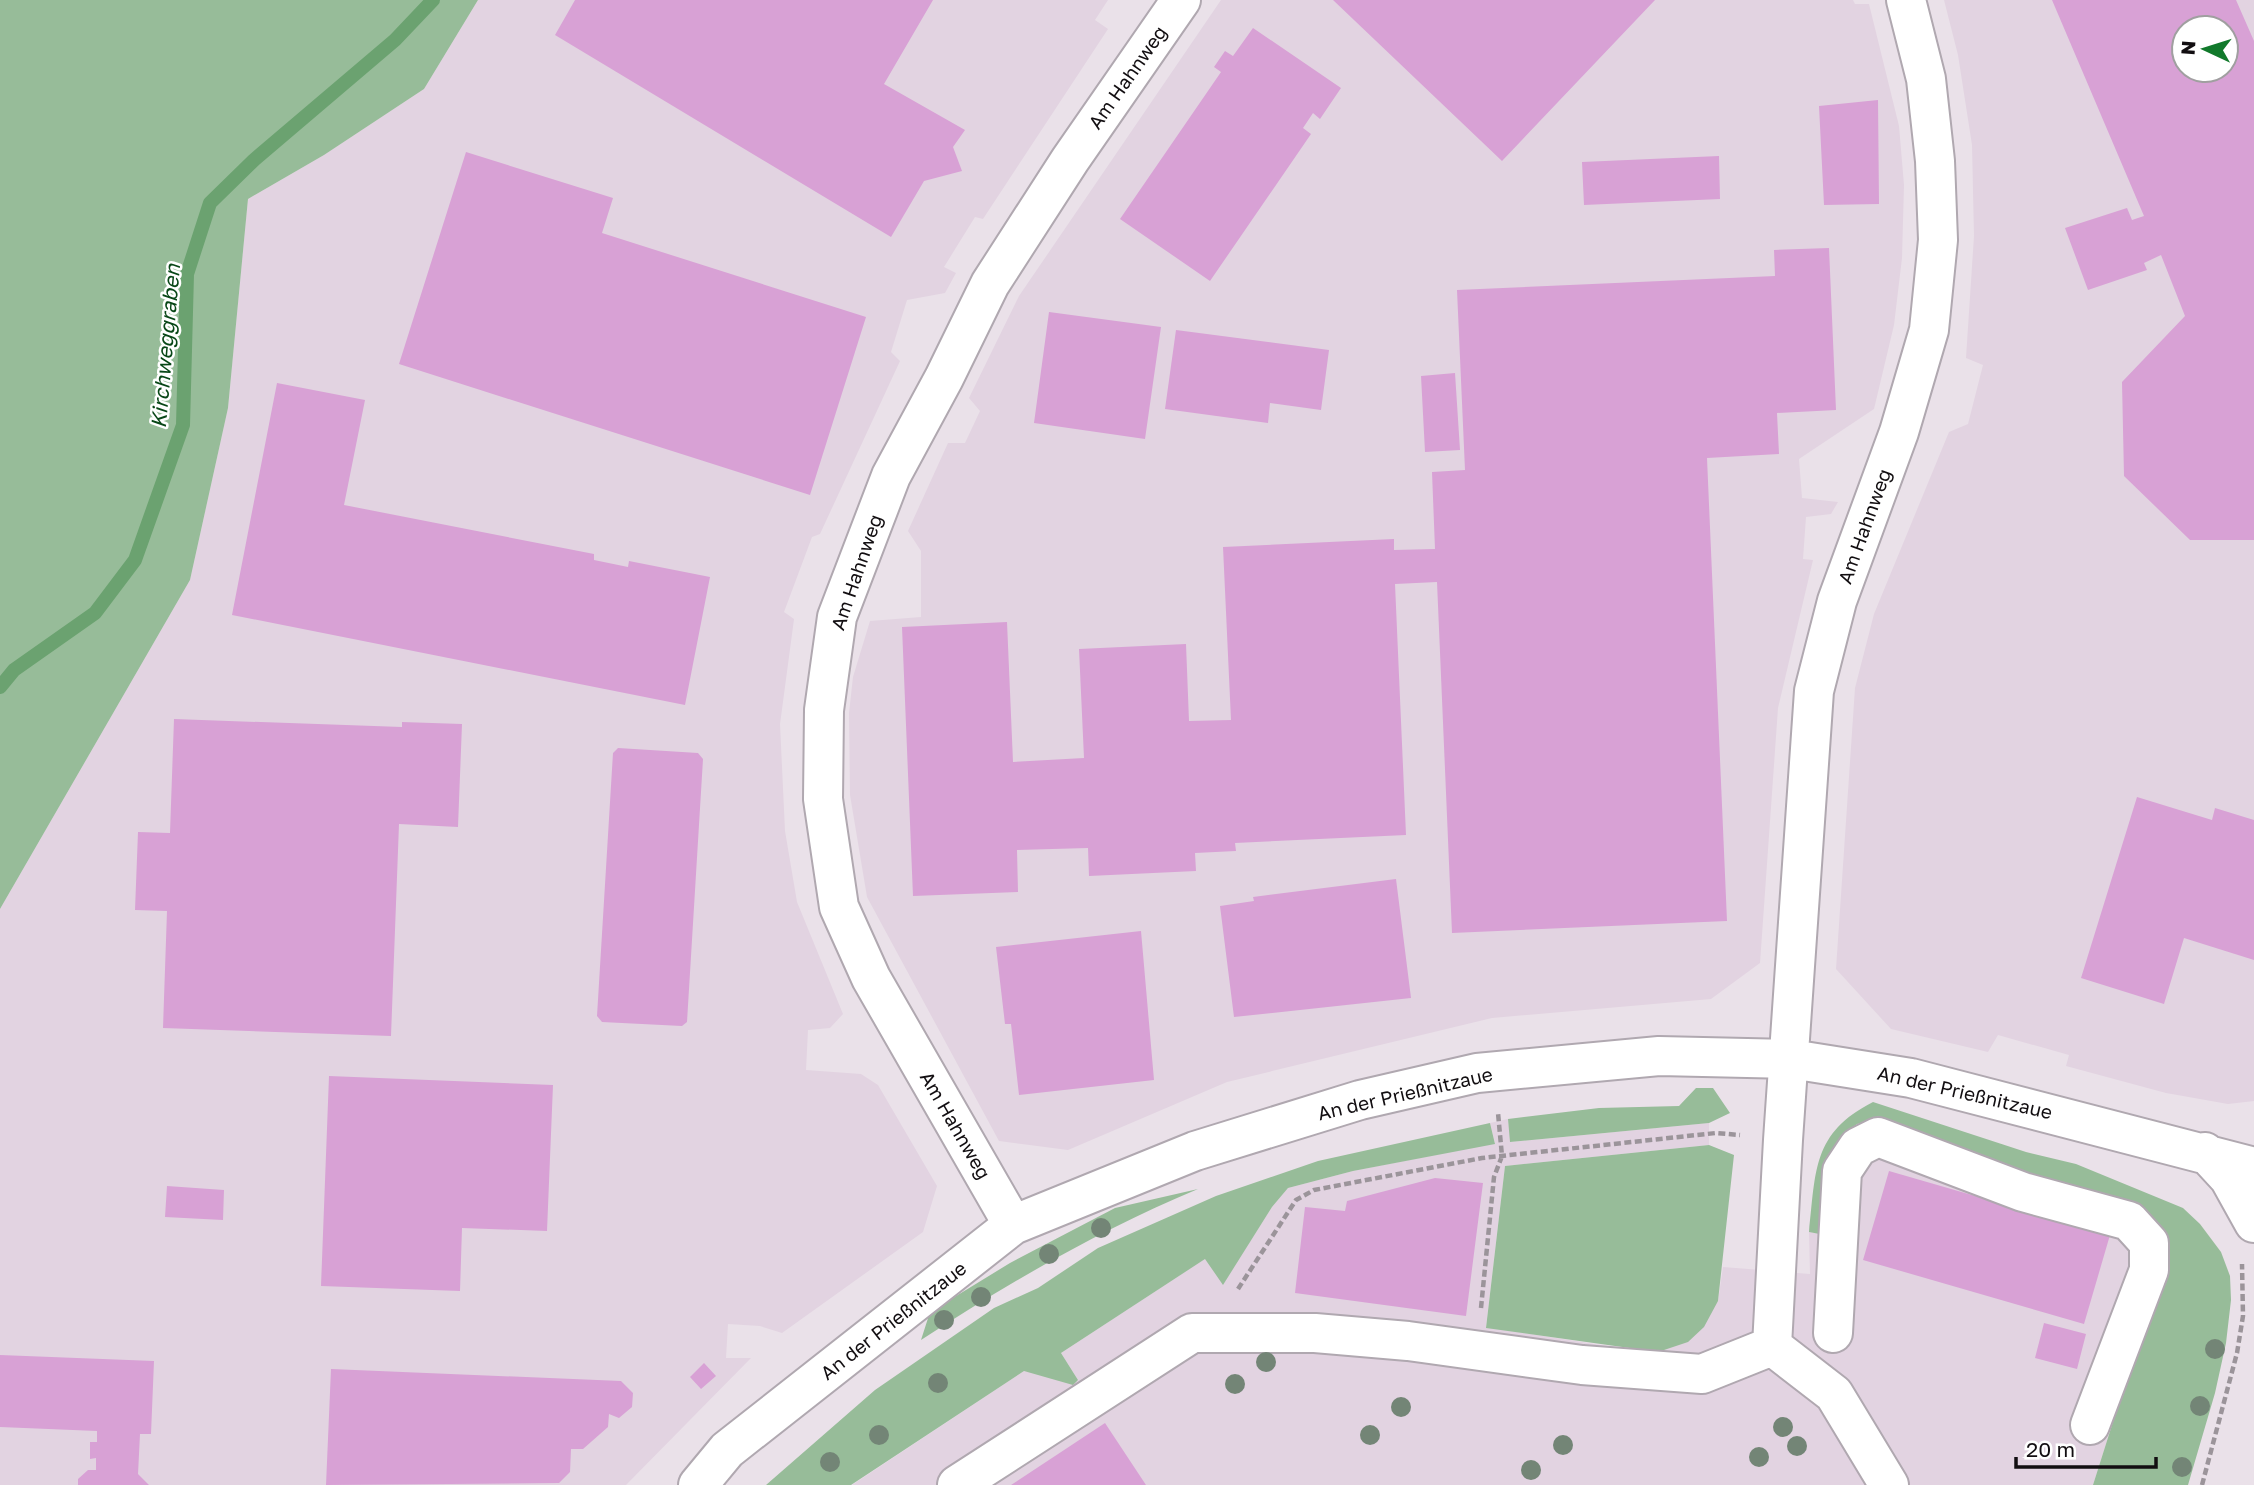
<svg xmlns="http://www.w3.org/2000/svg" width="2254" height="1485" font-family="'Golos Text',sans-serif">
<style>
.built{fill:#e2d3e1;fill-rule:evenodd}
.green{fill:#97bc99}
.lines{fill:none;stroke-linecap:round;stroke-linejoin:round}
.stream{stroke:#6ba270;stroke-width:14}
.building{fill:#d8a1d5;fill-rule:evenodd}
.minor-casing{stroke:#b0a8b0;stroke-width:42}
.path{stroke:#9b949a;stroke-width:4.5;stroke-dasharray:7 3.5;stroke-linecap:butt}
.minor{stroke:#fff;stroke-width:38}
.tree{fill:#738576}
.labels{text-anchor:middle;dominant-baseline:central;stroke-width:5;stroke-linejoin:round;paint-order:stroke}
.street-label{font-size:19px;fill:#120e11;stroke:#fff}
.water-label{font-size:21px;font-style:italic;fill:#084717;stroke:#fff}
</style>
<rect width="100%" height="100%" fill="#eae1e9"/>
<path class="built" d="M 478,0 L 1108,0 L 1095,20 L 1108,29 L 983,219 L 975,217 L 944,267 L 956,273 L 945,293 L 907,300 L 891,352 L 900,361 L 820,534 L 812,537 L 784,612 L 794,619 L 780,724 L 785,831 L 797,902 L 843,1014 L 830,1028 L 808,1030 L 806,1070 L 861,1074 L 878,1085 L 937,1186 L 923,1232 L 782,1333 L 760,1326 L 728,1324 L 726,1358 L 751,1358 L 626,1485 L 0,1485 L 0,909 L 190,580 L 228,408 L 248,199 L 324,155 L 424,89 Z
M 1221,0 L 1853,0 L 1855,4 L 1869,4 L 1899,126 L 1904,185 L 1902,258 L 1894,325 L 1874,409 L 1799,459 L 1802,498 L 1838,502 L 1831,514 L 1806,517 L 1803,559 L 1813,560 L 1778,708 L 1760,963 L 1711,999 L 1492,1018 L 1227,1082 L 1068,1150 L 999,1141 L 867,897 L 850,795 L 849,713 L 853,677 L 870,621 L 921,617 L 921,551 L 908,531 L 948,443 L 965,443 L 980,411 L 969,398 L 1019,296 Z
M 1944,0 L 2254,0 L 2254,1101 L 2228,1104 L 2166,1093 L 2066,1066 L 2069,1055 L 1998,1035 L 1988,1052 L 1891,1029 L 1836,969 L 1855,688 L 1874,614 L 1949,432 L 1968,424 L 1983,365 L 1966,358 L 1974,236 L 1972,145 L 1958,55 ZM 2184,28 L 2226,28 L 2226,70 L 2184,70 Z
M 1508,1119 L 1511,1142 L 1709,1123 L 1709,1145 L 1505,1166 L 1486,1327 L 1614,1347 L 1658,1352 L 1718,1301 L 1723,1267 L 1810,1274 L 1809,1232 L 1825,1234 L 1849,1132 L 1857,1124 L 1869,1122 L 2142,1209 L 2163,1231 L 2169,1245 L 2093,1485 L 852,1485 L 1024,1371 L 1078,1380 L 1061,1353 L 1206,1258 L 1223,1284 L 1272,1207 L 1288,1188 L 1353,1171 L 1495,1143 L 1490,1123 Z"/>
<path class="green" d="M 0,0 L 478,0 L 424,89 L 324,155 L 248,199 L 228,408 L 190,580 L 0,909 Z
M 1696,1088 L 1713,1088 L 1730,1113 L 1709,1123 L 1510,1142 L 1508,1119 L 1599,1108 L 1679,1106 Z
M 1873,1102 L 2026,1152 L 2076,1164 L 2183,1208 L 2200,1224 L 2221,1252 L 2230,1276 L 2231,1300 L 2226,1343 L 2215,1393 L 2188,1485 L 2093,1485 L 2169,1245 L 2163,1231 L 2142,1209 L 2025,1177 L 1869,1122 L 1857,1124 L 1849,1132 L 1825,1235 L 1809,1232 C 1816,1171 1812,1133 1873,1102 Z
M 1490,1123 L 1495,1144 L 1353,1171 L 1288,1188 L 1272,1207 L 1223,1285 L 1205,1259 L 1061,1353 L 1078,1380 L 1073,1385 L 1024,1371 L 851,1485 L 766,1485 L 875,1390 L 994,1308 L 1038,1288 L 1098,1248 L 1216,1196 L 1318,1161 Z
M 1709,1145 L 1734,1155 L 1718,1301 L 1704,1327 L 1688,1342 L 1658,1352 L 1486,1328 L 1505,1166 Z
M 1198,1189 C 1100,1230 1010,1282 921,1340 L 930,1312 L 1010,1263 L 1115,1208 Z"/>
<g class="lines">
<path class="stream" d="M 0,687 L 14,670 L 95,613 L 135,560 L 183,425 L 187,274 L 210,203 L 254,160 L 395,40 L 433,0"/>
</g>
<path class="building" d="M 575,0 L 933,0 L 884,84 L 965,130 L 953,147 L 962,171 L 924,181 L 891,237 L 555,35 Z
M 1333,0 L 1655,0 L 1502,161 Z
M 2052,0 L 2236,0 L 2254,41 L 2254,540 L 2190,540 L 2124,476 L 2122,382 L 2185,316 L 2161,255 L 2144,263 L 2147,270 L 2088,290 L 2065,228 L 2127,208 L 2132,220 L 2144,216 ZM 2184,28 L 2226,28 L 2226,70 L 2184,70 Z
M 1253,28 L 1341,88 L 1320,119 L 1313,113 L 1303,128 L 1311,134 L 1210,281 L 1120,219 L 1221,72 L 1214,67 L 1225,51 L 1233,56 Z
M 1878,100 L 1879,204 L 1824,205 L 1819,106 Z
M 466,152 L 613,198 L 602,233 L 866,317 L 810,495 L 399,364 Z
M 1719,156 L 1720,199 L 1584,205 L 1582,162 Z
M 1829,248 L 1836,410 L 1777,413 L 1779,454 L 1707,458 L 1727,921 L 1452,933 L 1437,582 L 1395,584 L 1406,835 L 1235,843 L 1236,851 L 1195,853 L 1196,871 L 1089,876 L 1088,848 L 1017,850 L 1018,892 L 913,896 L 902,627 L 1007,622 L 1013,762 L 1084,758 L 1079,649 L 1186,644 L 1189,721 L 1231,720 L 1223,547 L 1394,539 L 1394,550 L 1435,549 L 1432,472 L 1465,470 L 1457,290 L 1775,276 L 1774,250 Z
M 1049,312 L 1161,327 L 1145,439 L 1034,423 Z
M 1176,330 L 1329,350 L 1321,410 L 1270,403 L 1268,423 L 1165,409 Z
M 1455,373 L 1460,450 L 1425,452 L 1421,376 Z
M 277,383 L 365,400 L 344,505 L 594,554 L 594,560 L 628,567 L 629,561 L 710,577 L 685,705 L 232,615 Z
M 174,719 L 402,727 L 402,722 L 462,724 L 458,827 L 399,824 L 391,1036 L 163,1028 L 167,911 L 135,910 L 138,832 L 170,833 Z
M 618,748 L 698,753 L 703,759 L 687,1022 L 682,1026 L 602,1022 L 597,1016 L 613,753 Z
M 2137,797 L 2212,820 L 2215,808 L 2254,820 L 2254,960 L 2184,938 L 2164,1004 L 2081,978 Z
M 1396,879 L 1411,998 L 1234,1017 L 1220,906 L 1254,901 L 1253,897 Z
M 1141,931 L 1154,1080 L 1019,1095 L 1011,1024 L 1005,1024 L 996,947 Z
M 329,1076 L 553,1085 L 547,1231 L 462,1228 L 460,1291 L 321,1286 Z
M 1889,1171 L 2110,1235 L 2084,1324 L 1863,1260 Z
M 1435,1178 L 1483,1183 L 1466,1316 L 1295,1293 L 1305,1207 L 1345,1211 L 1347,1201 Z
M 167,1186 L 224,1190 L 223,1220 L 165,1217 Z
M 2044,1323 L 2086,1334 L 2077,1369 L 2035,1358 Z
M 0,1355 L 154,1361 L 151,1434 L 140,1434 L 138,1474 L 149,1485 L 78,1485 L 78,1479 L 88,1470 L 96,1470 L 96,1458 L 90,1459 L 90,1442 L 97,1442 L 97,1431 L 0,1427 Z
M 704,1363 L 716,1376 L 701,1389 L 690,1377 Z
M 331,1369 L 621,1381 L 633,1393 L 632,1407 L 619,1418 L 609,1414 L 608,1427 L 583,1449 L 571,1449 L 570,1472 L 559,1483 L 326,1485 Z
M 1105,1423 L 1146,1485 L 1011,1485 Z"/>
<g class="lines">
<defs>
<path id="minor" d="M 2205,1152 L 2229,1178 L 2254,1223
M 1013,1225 L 871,978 L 839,907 L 823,799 L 824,710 L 837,617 L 891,476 L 944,378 L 990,284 L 1070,160 L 1181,0
M 1833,1333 L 1842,1171 L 1858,1147 L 1878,1137 L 2023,1192 L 2129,1221 L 2149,1243 L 2149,1270 L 2090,1425
M 1772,1346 L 1783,1140 L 1814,691 L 1837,601 L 1899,432 L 1929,330 L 1938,240 L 1935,161 L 1926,79 L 1906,0
M 1772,1346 L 1834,1394 L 1889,1485
M 698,1485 L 727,1450 L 1013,1225 L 1195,1151 L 1360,1100 L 1477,1073 L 1659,1056 L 1791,1059 L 1911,1078 L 2254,1167
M 957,1485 L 1192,1333 L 1315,1333 L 1408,1341 L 1582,1365 L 1702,1374 L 1772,1346"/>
</defs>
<use href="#minor" class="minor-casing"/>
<path class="path" d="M 1238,1289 L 1296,1200 L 1314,1190 L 1482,1158 L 1716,1133 L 1740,1135
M 1481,1308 L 1494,1177 L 1502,1156 L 1498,1113
M 2202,1485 L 2237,1353 L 2243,1316 L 2242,1264"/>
<use href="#minor" class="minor"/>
</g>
<g class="tree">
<circle cx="1101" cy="1228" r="10"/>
<circle cx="1049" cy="1254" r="10"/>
<circle cx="981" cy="1297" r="10"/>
<circle cx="944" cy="1320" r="10"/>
<circle cx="2215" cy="1349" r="10"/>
<circle cx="1266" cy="1362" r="10"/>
<circle cx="938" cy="1383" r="10"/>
<circle cx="1235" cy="1384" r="10"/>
<circle cx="2200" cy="1406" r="10"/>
<circle cx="1401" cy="1407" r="10"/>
<circle cx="1783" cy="1427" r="10"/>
<circle cx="879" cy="1435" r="10"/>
<circle cx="1370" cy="1435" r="10"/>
<circle cx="1563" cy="1445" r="10"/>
<circle cx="1797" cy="1446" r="10"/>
<circle cx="1759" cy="1457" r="10"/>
<circle cx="830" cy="1462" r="10"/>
<circle cx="2182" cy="1467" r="10"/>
<circle cx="1531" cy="1470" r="10"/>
</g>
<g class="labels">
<g class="street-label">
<text transform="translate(1127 77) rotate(-55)">Am Hahnweg</text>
<text transform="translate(1864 526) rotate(-70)">Am Hahnweg</text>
<text transform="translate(856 572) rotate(-71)">Am Hahnweg</text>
<text transform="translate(1965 1092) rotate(13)">An der Prießnitzaue</text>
<text transform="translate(1405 1093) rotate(-13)">An der Prießnitzaue</text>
<text transform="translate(956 1125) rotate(60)">Am Hahnweg</text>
<text transform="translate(893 1320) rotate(-38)">An der Prießnitzaue</text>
</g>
<g class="water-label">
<text transform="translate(165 346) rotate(-85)">Kirchweggraben</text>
</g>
</g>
<g transform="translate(2205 49) rotate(274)"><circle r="33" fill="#ffffff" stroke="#a09fa0" stroke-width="2"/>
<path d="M0-5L12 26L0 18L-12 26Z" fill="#11792b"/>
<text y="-10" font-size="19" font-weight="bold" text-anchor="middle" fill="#120e11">N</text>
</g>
<path d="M2016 1457v10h140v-10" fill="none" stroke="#120e11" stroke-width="3.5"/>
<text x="2026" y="1457" font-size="21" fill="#120e11" stroke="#ffffff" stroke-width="5" paint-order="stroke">20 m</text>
</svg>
